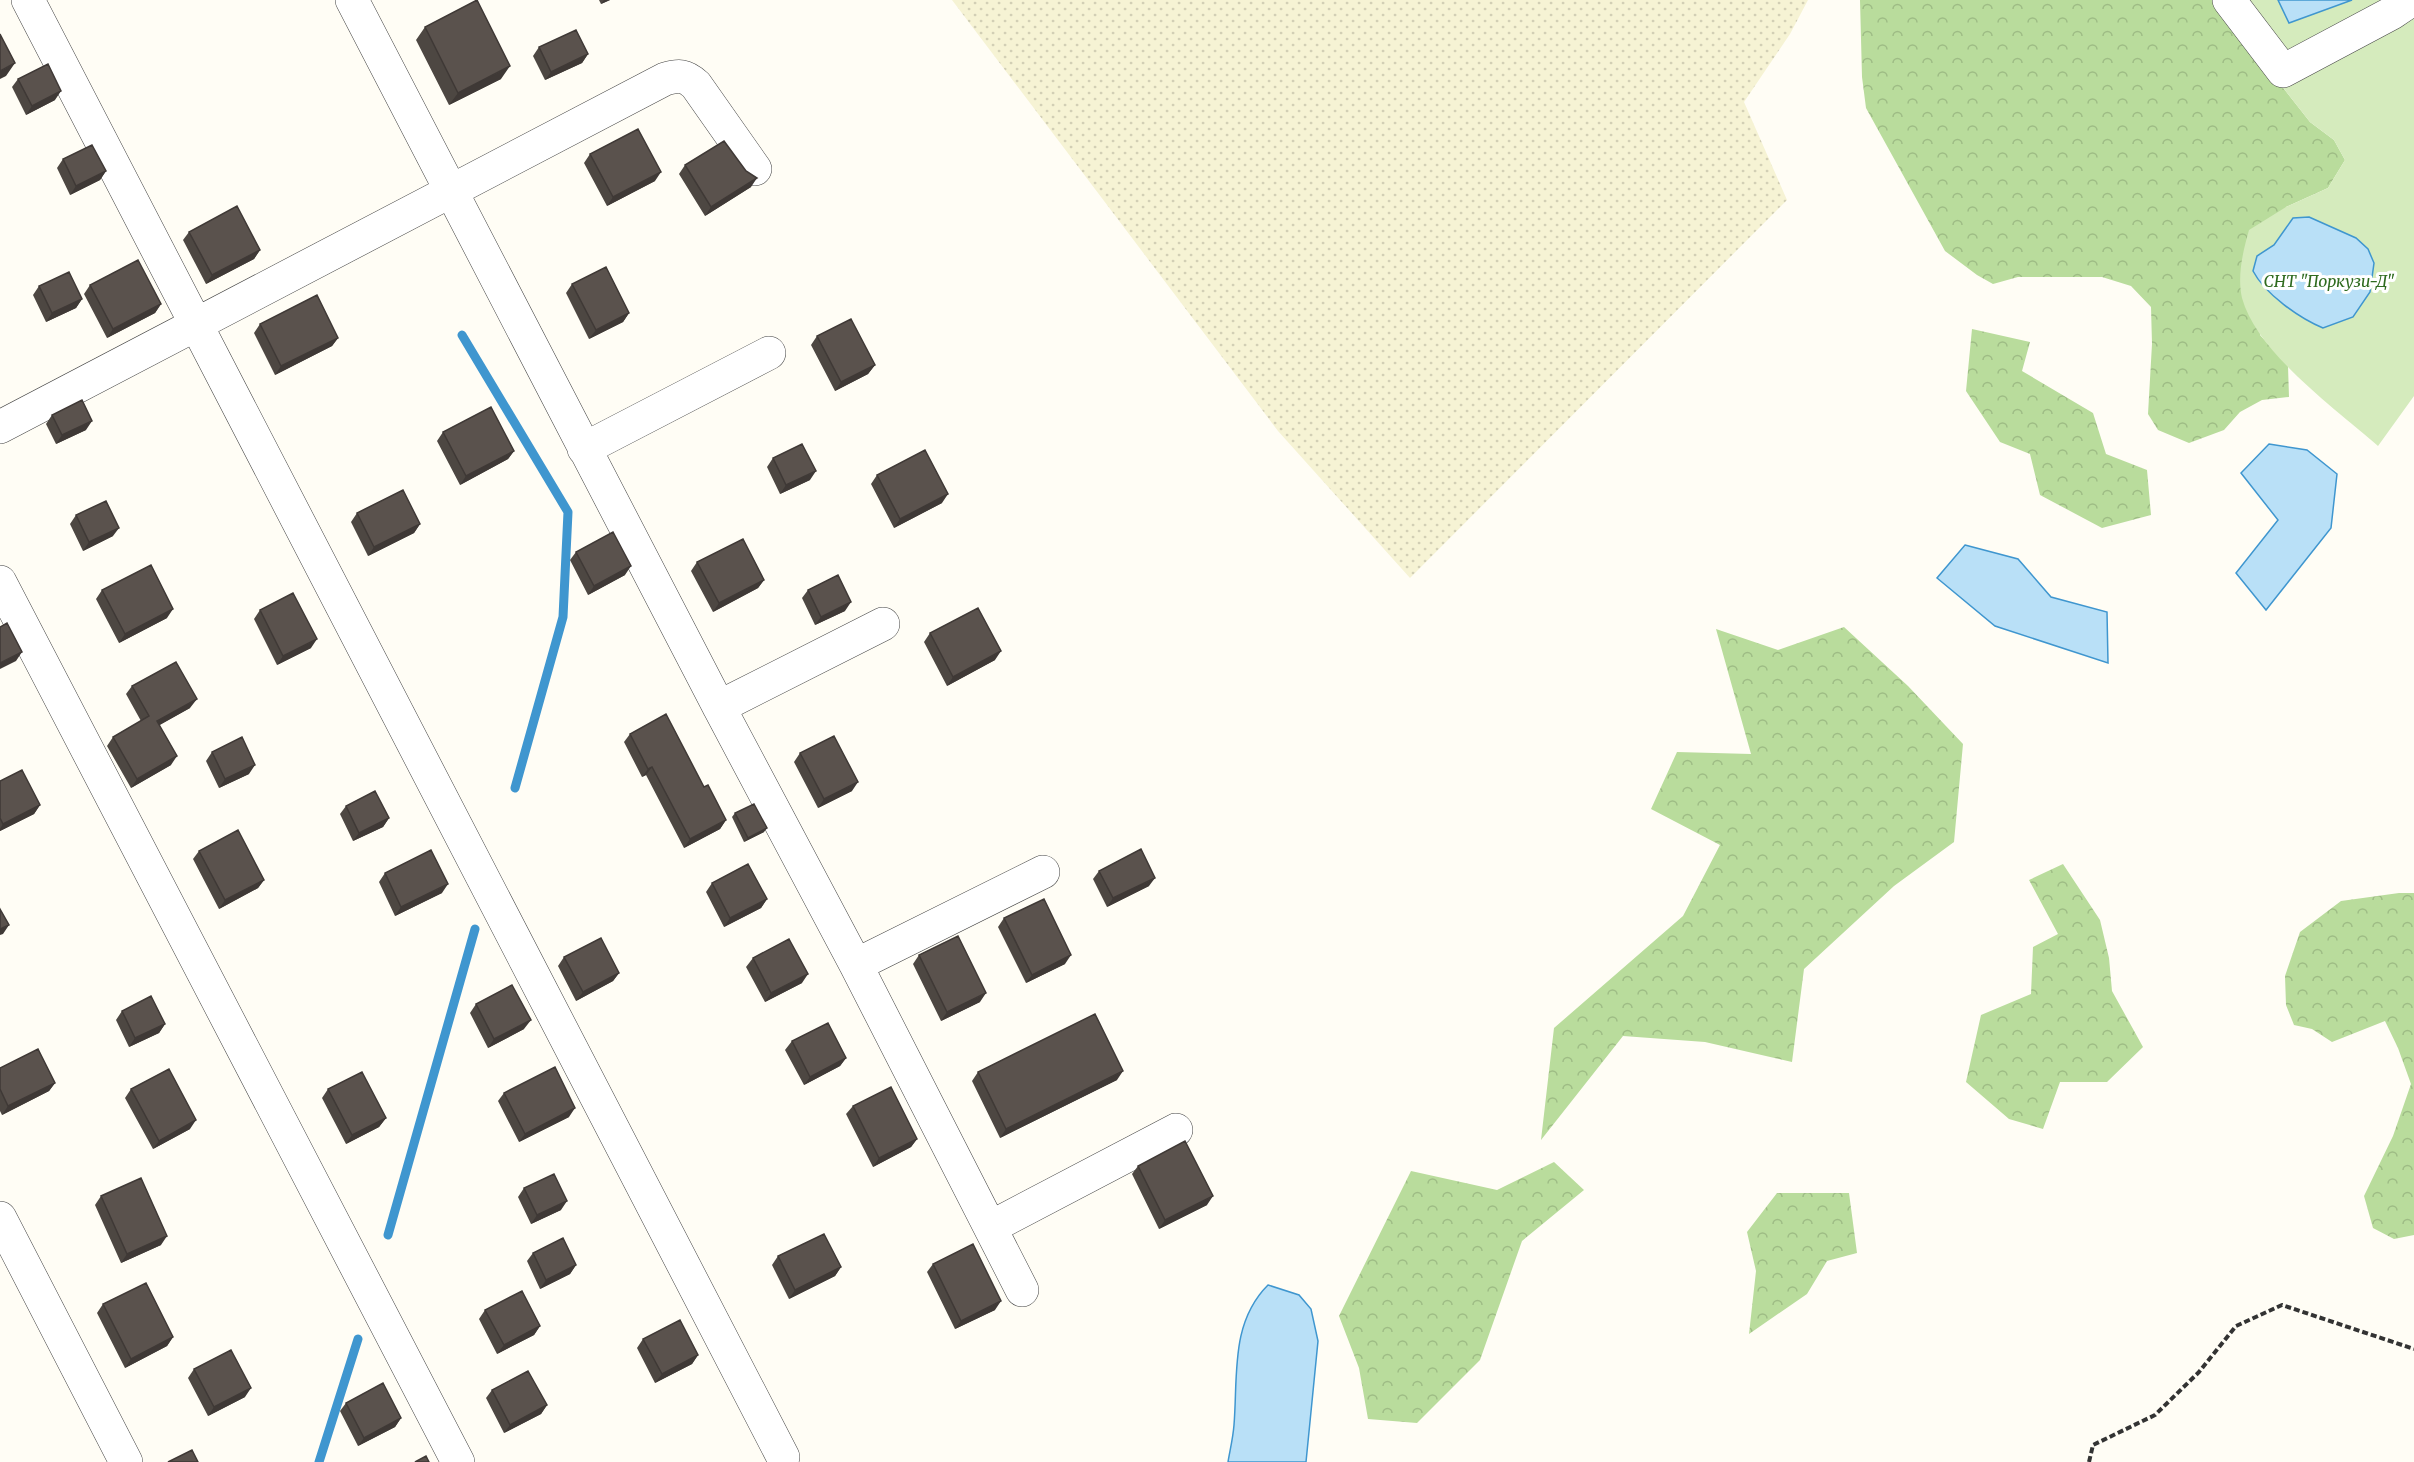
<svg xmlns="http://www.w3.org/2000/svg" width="2414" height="1462" font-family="Merriweather,serif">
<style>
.farmland{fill:url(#farmland-dots)}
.forest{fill:url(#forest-crowns)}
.garden{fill:#d5ebbd}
.water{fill:#b9e0f7;stroke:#3f96cf;stroke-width:1.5}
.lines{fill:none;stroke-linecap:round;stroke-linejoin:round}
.stream{stroke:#3f96cf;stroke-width:9}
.minor-casing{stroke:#444;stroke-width:34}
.path{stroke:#333;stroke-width:4;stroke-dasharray:6 3;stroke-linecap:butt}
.minor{stroke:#fff;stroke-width:33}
.wall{fill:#4d4742}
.shaded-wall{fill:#3f3936}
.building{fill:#5a524d;stroke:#3f3936;stroke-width:1.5}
.labels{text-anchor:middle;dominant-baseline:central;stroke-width:6;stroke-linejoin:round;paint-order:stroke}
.park-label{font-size:16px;font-style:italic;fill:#2f6b1f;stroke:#fff}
</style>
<defs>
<pattern id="farmland-dots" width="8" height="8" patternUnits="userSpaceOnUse" patternTransform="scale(1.5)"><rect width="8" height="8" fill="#f6f3d4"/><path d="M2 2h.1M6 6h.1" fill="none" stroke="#d2cfb5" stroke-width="1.8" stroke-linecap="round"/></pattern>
<pattern id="forest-crowns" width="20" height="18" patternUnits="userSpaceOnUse" patternTransform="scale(1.5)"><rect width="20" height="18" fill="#b9dc9c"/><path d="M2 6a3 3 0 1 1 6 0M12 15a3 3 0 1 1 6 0" fill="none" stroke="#9ebc85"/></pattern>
</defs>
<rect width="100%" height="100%" fill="#fffdf5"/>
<path class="farmland" d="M 952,0 L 1808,0 L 1790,34 L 1744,102 L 1787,200 L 1410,578 L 1278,431 Z"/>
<path class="forest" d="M 1860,0 L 2214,0 L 2310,122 L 2334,140 L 2345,160 L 2328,188 L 2286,207 L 2260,335 L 2288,366 L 2289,397 L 2262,400 L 2240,412 L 2224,430 L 2189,443 L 2158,430 L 2148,414 L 2152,344 L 2151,307 L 2131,286 L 2102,277 L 2018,277 L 1993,284 L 1977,275 L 1945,251 L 1866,108 L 1862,77 Z
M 1972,329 L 2030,342 L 2022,371 L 2093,413 L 2106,454 L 2147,470 L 2151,515 L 2102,528 L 2040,495 L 2030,454 L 2000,442 L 1966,391 Z
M 1844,627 L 1908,686 L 1963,744 L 1954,842 L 1894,886 L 1804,969 L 1792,1062 L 1705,1042 L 1623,1036 L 1541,1140 L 1554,1028 L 1683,916 L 1720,845 L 1651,809 L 1677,752 L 1751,754 L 1716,629 L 1778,650 Z
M 2063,864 L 2100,920 L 2109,958 L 2112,991 L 2143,1047 L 2107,1082 L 2060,1082 L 2043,1129 L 2009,1119 L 1966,1082 L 1981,1015 L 2031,994 L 2033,947 L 2058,934 L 2029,880 Z
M 2399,893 L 2414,893 L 2414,1235 L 2394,1239 L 2373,1228 L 2364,1196 L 2393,1136 L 2411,1084 L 2398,1048 L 2385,1021 L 2332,1042 L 2312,1029 L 2294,1025 L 2286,1005 L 2285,976 L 2300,932 L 2341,901 Z
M 1554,1162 L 1584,1190 L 1522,1241 L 1480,1360 L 1417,1423 L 1368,1419 L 1359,1368 L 1339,1316 L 1411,1171 L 1497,1190 Z
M 1777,1193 L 1849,1193 L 1857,1253 L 1827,1261 L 1807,1294 L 1749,1334 L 1756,1271 L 1747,1232 Z"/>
<path class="garden" d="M 2214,0 L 2414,0 L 2414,396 L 2378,446 C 2336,409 2257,353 2242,298 C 2237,276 2243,251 2249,230 L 2286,207 L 2328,188 L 2345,160 L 2334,140 L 2310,122 Z"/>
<path class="water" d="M 2278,0 L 2352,0 L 2289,23 Z
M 2309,217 L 2356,238 L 2368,249 L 2374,263 L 2370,292 L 2353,317 L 2323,328 C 2299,318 2265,294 2253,271 L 2257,256 L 2274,245 L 2293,218 Z
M 2269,444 L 2307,450 L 2337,474 L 2331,528 L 2266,610 L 2236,573 L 2278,520 L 2241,473 Z
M 1965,545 L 2018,559 L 2051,597 L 2107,612 L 2108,663 L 1995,626 L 1937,578 Z
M 1268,1285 L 1299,1295 L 1311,1309 L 1318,1341 L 1306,1462 L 1228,1462 C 1230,1450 1233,1438 1234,1425 C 1238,1376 1230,1323 1268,1285 Z"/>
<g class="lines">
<path class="stream" d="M 462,335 L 568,512 L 563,617 L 515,788
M 388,1235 L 475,929
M 319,1462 L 358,1339"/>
<defs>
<path id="minor" d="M 28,0 L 783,1457
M 352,0 L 719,707 L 856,965 L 1022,1290
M 2229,0 L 2283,71 L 2392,13 L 2411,0
M 0,427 L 665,79 C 679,75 685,75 696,85 L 755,169
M 584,449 L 769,353
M 0,582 L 458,1462
M 719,707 L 883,624
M 856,965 L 1043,872
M 0,1218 L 126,1462
M 991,1227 L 1176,1130"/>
</defs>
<use href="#minor" class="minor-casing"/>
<path class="path" d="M 2089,1462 L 2093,1445 L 2155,1415 L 2199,1372 L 2236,1326 L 2282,1305 L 2414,1349"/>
<use href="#minor" class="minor"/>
</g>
<path class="wall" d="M 599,0 L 610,0 L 601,4 Z
M 425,27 L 501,79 L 449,105 L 416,40 Z
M 539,47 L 588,54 L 582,63 L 545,80 L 533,56 Z
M 18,79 L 55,100 L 26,115 L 12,87 Z
M 590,154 L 655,181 L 607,206 L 584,163 Z
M 63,159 L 106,171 L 100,180 L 70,195 L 57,168 Z
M 685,165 L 751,187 L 705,216 L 679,174 Z
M 189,232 L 260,250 L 254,259 L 206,284 L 183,240 Z
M 572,284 L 629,313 L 623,322 L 589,339 L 566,293 Z
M 90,285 L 161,304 L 155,313 L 107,338 L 84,294 Z
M 39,286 L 82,299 L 76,308 L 46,322 L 33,295 Z
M 260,324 L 338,338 L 332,346 L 275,375 L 254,333 Z
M 817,336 L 875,365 L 868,374 L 835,391 L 811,345 Z
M 52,415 L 86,430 L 56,444 L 46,424 Z
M 443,432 L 514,451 L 508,459 L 460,485 L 437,441 Z
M 773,458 L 810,480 L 780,494 L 767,467 Z
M 877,475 L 942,503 L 894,528 L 871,484 Z
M 357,513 L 420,524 L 414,533 L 368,556 L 351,522 Z
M 76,515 L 113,536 L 83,551 L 70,524 Z
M 576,552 L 625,575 L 588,595 L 570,560 Z
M 697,562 L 764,580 L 758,588 L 713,612 L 691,571 Z
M 102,590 L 167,618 L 119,643 L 96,599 Z
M 808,590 L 845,611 L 815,625 L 802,598 Z
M 260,610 L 311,648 L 277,665 L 254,619 Z
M 930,633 L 995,660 L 947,686 L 924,642 Z
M 132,686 L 190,708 L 159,725 L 171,765 L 131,788 L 107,746 L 113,737 L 141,721 L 126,694 Z
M 630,734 L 704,787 L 726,820 L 720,829 L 684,848 L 646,775 L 642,777 L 624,742 Z
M 212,752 L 249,774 L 219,788 L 206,761 Z
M 800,753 L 852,791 L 818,808 L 794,762 Z
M 0,781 L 40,805 L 34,814 L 0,831 Z
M 346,806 L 389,818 L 383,827 L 353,841 L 340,814 Z
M 735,813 L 764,832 L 744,842 L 732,817 Z
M 199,851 L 264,880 L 258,888 L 219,909 L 193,859 Z
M 1099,871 L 1149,886 L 1107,907 L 1093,879 Z
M 385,873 L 442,893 L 395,916 L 379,882 Z
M 712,883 L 767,899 L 761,908 L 724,927 L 706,892 Z
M 1004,918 L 1065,964 L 1026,983 L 998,927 Z
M 919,955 L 980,1002 L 941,1021 L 913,964 Z
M 564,957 L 619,973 L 613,981 L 576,1001 L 558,966 Z
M 753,958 L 802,983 L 765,1002 L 746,967 Z
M 476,1004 L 524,1029 L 488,1048 L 470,1013 Z
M 122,1011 L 165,1024 L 159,1033 L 129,1047 L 116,1020 Z
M 792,1041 L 846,1058 L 840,1066 L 804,1085 L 785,1050 Z
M 0,1068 L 55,1083 L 49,1091 L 2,1115 L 0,1111 Z
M 978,1072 L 1117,1080 L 1000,1138 L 972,1081 Z
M 131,1089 L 190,1129 L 153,1149 L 125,1098 Z
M 328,1089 L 386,1118 L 379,1127 L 346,1144 L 322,1098 Z
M 504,1093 L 569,1117 L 519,1142 L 498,1101 Z
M 853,1106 L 917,1139 L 911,1147 L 873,1167 L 846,1114 Z
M 1138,1166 L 1207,1205 L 1159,1229 L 1132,1174 Z
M 524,1188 L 561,1210 L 531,1224 L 518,1197 Z
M 101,1196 L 161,1245 L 121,1263 L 95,1205 Z
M 533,1253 L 576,1265 L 570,1274 L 540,1289 L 527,1261 Z
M 778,1256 L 841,1267 L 835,1276 L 789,1299 L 772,1265 Z
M 933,1264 L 995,1310 L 955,1329 L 927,1272 Z
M 103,1304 L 173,1337 L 167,1346 L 125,1368 L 97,1313 Z
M 485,1310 L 540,1326 L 534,1335 L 497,1354 L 479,1319 Z
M 643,1339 L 698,1355 L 692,1364 L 655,1383 L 637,1348 Z
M 194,1369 L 245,1397 L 208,1416 L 188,1378 Z
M 492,1390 L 547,1405 L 541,1414 L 504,1433 L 486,1398 Z
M 346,1403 L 401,1418 L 395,1427 L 358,1446 L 340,1411 Z"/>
<path class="shaded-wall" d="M 604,0 L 610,0 L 601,4 Z
M 588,54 L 582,63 L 545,80 L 551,72 Z
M 15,63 L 6,76 L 0,79 L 0,71 Z
M 510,66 L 501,79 L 449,105 L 458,93 Z
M 61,91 L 55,100 L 26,115 L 32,106 Z
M 106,171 L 100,180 L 70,195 L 76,186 Z
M 661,172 L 655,181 L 607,206 L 613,197 Z
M 757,178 L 751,187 L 705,216 L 711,207 Z
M 260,250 L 254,259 L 206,284 L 212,275 Z
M 82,299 L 76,308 L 46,322 L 52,313 Z
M 161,304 L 155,313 L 107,338 L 113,329 Z
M 629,313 L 623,322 L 589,339 L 596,330 Z
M 338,338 L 332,346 L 275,375 L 281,366 Z
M 875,365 L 868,374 L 835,391 L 841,382 Z
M 92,421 L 86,430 L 56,444 L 62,435 Z
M 514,451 L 508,459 L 460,485 L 466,476 Z
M 816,471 L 810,480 L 780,494 L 786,485 Z
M 948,494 L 942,503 L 894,528 L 900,519 Z
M 420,524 L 414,533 L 368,556 L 374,547 Z
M 119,528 L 113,536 L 83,551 L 89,542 Z
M 631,566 L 625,575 L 588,595 L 594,586 Z
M 764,580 L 758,588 L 713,612 L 719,603 Z
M 851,602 L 845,611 L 815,625 L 821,617 Z
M 173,609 L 167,618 L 119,643 L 125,634 Z
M 317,639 L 311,648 L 277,665 L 283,656 Z
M 1001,651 L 995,660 L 947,686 L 953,677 Z
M 22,652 L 16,661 L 0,669 L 0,663 Z
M 197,699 L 190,708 L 151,730 L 157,721 Z
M 177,756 L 171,765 L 131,788 L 137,779 Z
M 255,765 L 249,774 L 219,788 L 225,779 Z
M 652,767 L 646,775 L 642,777 L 648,769 Z
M 858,782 L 852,791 L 818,808 L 824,799 Z
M 40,805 L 34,814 L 0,831 L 0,829 L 3,824 Z
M 389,818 L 383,827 L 353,841 L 359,833 Z
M 726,820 L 720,829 L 684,848 L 690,839 Z
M 767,828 L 764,832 L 744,842 L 748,838 Z
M 1155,878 L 1149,886 L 1107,907 L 1113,898 Z
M 264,880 L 258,888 L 219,909 L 225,900 Z
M 448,884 L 442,893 L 395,916 L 401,907 Z
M 767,899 L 761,908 L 724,927 L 730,918 Z
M 9,925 L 3,934 L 0,935 L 0,929 Z
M 1071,955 L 1065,964 L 1026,983 L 1032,975 Z
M 619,973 L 613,981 L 576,1001 L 583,992 Z
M 808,974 L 802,983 L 765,1002 L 771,993 Z
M 986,993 L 980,1002 L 941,1021 L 947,1012 Z
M 531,1020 L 524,1029 L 488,1048 L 494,1039 Z
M 165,1024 L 159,1033 L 129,1047 L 135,1038 Z
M 846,1058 L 840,1066 L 804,1085 L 810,1077 Z
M 1123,1071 L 1117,1080 L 1000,1138 L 1006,1129 Z
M 55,1083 L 49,1091 L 2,1115 L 8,1106 Z
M 575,1108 L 569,1117 L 519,1142 L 525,1134 Z
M 386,1118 L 379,1127 L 346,1144 L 352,1135 Z
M 196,1120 L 190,1129 L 153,1149 L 159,1141 Z
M 917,1139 L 911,1147 L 873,1167 L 879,1158 Z
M 1213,1196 L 1207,1205 L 1159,1229 L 1165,1220 Z
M 567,1201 L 561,1210 L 531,1224 L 537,1215 Z
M 167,1236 L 161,1245 L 121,1263 L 127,1254 Z
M 576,1265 L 570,1274 L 540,1289 L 546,1280 Z
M 841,1267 L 835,1276 L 789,1299 L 795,1290 Z
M 1001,1301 L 995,1310 L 955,1329 L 961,1321 Z
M 540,1326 L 534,1335 L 497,1354 L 504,1345 Z
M 173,1337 L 167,1346 L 125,1368 L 131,1359 Z
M 698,1355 L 692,1364 L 655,1383 L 662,1374 Z
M 251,1388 L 245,1397 L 208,1416 L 214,1407 Z
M 547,1405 L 541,1414 L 504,1433 L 510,1425 Z
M 401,1418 L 395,1427 L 358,1446 L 364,1438 Z"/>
<path class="building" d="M 477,0 L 510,66 L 458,93 L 425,27 Z
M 576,30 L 588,54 L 551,72 L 539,47 Z
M 0,34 L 15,63 L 0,71 Z
M 48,64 L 61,91 L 32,106 L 18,79 Z
M 638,129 L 661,172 L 613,197 L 590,154 Z
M 724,141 L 746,171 L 757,178 L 711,207 L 685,165 Z
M 92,145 L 106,171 L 76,186 L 63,159 Z
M 237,206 L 260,250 L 212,275 L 189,232 Z
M 138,260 L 161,304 L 113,329 L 90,285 Z
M 606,267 L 629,313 L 596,330 L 572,284 Z
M 69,272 L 82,299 L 52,313 L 39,286 Z
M 317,295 L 338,338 L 281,366 L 260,324 Z
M 851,319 L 875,365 L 841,382 L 817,336 Z
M 82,400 L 92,421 L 62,435 L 52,415 Z
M 491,407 L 514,451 L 466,476 L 443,432 Z
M 802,444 L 816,471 L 786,485 L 773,458 Z
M 925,450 L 948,494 L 900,519 L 877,475 Z
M 403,490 L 420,524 L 374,547 L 357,513 Z
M 106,501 L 119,528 L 89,542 L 76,515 Z
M 613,532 L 631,566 L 594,586 L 576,552 Z
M 743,539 L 764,580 L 719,603 L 697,562 Z
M 151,565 L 173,609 L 125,634 L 102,590 Z
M 838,575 L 851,602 L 821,617 L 808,590 Z
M 293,593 L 317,639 L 283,656 L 260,610 Z
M 978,608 L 1001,651 L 953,677 L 930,633 Z
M 7,623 L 22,652 L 0,663 L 0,627 Z
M 176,662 L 197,699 L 157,721 L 177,756 L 137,779 L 113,737 L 149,716 L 132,686 Z
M 666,714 L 704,787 L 708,785 L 726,820 L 690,839 L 652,767 L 648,769 L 630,734 Z
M 834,736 L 858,782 L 824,799 L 800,753 Z
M 242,737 L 255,765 L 225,779 L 212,752 Z
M 22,770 L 40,805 L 3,824 L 0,818 L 0,781 Z
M 375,791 L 389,818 L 359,833 L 346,806 Z
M 754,804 L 767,828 L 748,838 L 735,813 Z
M 238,830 L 264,880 L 225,900 L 199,851 Z
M 1141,849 L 1155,878 L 1113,898 L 1099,871 Z
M 431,850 L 448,884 L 401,907 L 385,873 Z
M 748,864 L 767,899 L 730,918 L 712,883 Z
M 1044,899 L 1071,955 L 1032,975 L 1004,918 Z
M 0,909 L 9,925 L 0,929 Z
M 958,936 L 986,993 L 947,1012 L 919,955 Z
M 601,938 L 619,973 L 583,992 L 564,957 Z
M 789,939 L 808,974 L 771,993 L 753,958 Z
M 512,985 L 531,1020 L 494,1039 L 476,1004 Z
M 151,996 L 165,1024 L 135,1038 L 122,1011 Z
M 1095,1014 L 1123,1071 L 1006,1129 L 978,1072 Z
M 828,1023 L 846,1058 L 810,1077 L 792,1041 Z
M 38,1049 L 55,1083 L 8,1106 L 0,1089 L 0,1068 Z
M 555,1067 L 575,1108 L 525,1134 L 504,1093 Z
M 169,1069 L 196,1120 L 159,1141 L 131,1089 Z
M 362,1072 L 386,1118 L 352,1135 L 328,1089 Z
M 891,1087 L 917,1139 L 879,1158 L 853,1106 Z
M 1185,1141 L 1213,1196 L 1165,1220 L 1138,1166 Z
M 554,1174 L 567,1201 L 537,1215 L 524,1188 Z
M 141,1178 L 167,1236 L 127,1254 L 101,1196 Z
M 824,1234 L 841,1267 L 795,1290 L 778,1256 Z
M 563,1238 L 576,1265 L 546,1280 L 533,1253 Z
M 973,1244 L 1001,1301 L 961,1321 L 933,1264 Z
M 146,1283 L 173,1337 L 131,1359 L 103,1304 Z
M 522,1291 L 540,1326 L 504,1345 L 485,1310 Z
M 680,1320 L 698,1355 L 662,1374 L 643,1339 Z
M 231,1350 L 251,1388 L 214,1407 L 194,1369 Z
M 528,1371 L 547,1405 L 510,1425 L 492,1390 Z
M 383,1383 L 401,1418 L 364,1438 L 346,1403 Z
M 192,1450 L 198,1462 L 168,1462 Z
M 426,1456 L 429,1462 L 415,1462 Z"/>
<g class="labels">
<g class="park-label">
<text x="2329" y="281">СНТ "Поркузи-Д"</text>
</g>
</g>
</svg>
